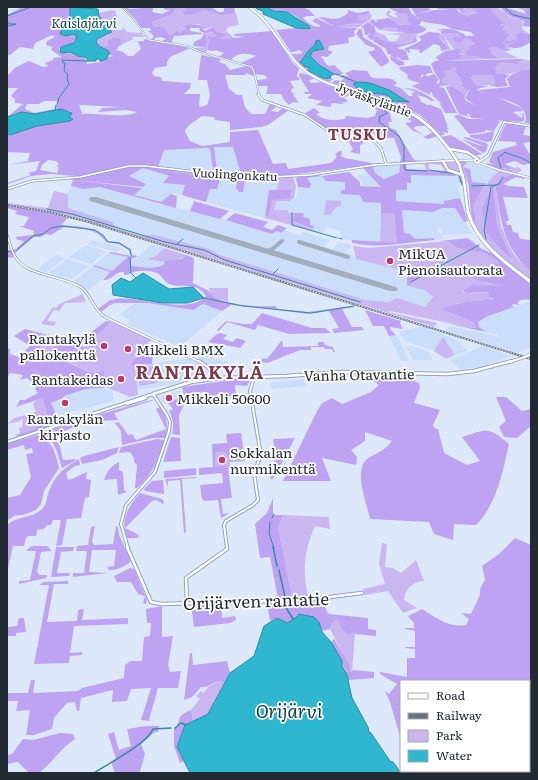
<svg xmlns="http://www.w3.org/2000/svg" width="538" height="780" font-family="Literata,serif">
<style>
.built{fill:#cadefa}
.green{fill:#cab7f1;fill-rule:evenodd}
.forest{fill:#bea3f3;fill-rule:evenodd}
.water{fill:#2fb7d0;stroke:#2b8da1}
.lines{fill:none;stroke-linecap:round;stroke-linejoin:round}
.stream-far1{stroke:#2b8da1;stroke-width:1}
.stream{stroke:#2b8da1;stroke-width:1.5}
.taxiway{stroke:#a2aebc;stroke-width:4}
.runway{fill:#a2aebc;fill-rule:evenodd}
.tertiary-far3-casing{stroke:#90a3bd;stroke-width:2}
.tertiary-far2-casing{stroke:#90a3bd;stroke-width:3}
.tertiary-far1-casing{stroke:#90a3bd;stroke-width:4}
.tertiary-casing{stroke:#90a3bd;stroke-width:4.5}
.secondary-far2-casing{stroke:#90a3bd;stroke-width:2.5}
.secondary-far1-casing{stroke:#90a3bd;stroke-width:3.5}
.secondary-casing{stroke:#90a3bd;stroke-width:4.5}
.trunk-far3-casing{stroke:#90a3bd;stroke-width:3}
.trunk-far2-casing{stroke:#90a3bd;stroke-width:4}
.trunk-far1-casing{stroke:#90a3bd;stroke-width:4.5}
.trunk-casing{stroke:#90a3bd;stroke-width:6}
.tertiary-far3{stroke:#fff;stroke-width:1}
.tertiary-far2{stroke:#fff;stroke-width:1.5}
.tertiary-far1{stroke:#fff;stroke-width:2}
.tertiary{stroke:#fff;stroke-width:2.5}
.secondary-far2{stroke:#fff;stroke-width:1.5}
.secondary-far1{stroke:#fff;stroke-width:2}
.secondary{stroke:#fff;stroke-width:2.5}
.trunk-far3{stroke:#fff;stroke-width:2}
.trunk-far2{stroke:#fff;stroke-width:2.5}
.trunk-far1{stroke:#fff;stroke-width:3}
.trunk{stroke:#fff;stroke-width:4.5}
.rail-casing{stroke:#68727e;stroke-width:2}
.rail{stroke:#fff;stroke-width:1;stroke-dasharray:1.5;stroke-linecap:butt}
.secondary-bridge-casing{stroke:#90a3bd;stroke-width:3.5;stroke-linecap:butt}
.trunk-bridge-casing{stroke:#90a3bd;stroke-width:4;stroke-linecap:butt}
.secondary-bridge{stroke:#fff;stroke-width:2}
.trunk-bridge{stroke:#fff;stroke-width:2.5}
.poi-dot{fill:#c23568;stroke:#fff;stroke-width:1.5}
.labels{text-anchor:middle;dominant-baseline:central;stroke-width:3.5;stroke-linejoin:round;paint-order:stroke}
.far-street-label{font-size:12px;fill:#222a34;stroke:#fff}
.far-water-label{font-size:13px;font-style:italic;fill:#003d48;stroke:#fff}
.poi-label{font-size:14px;fill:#222a34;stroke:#fff;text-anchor:start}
.street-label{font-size:14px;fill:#222a34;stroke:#fff}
.far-district-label{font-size:15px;font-weight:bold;letter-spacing:1px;fill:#7e384d;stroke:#fff}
.near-street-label{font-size:17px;fill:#222a34;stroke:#fff}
.district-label{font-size:18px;font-weight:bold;letter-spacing:1px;fill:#7e384d;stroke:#fff}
.near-water-label{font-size:18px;font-style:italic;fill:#003d48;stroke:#fff}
</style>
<rect width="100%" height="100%" fill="#dde9fa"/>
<path class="built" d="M 214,147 L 233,147 L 240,172 L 217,170 Z
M 208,148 L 210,149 L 213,170 L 158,167 L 164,150 Z
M 467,162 L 484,166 L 499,171 L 486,183 L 472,182 L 463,167 Z
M 400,165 L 399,173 L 384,179 L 375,173 L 373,166 Z
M 143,168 L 169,176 L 163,183 L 185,185 L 182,195 L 173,193 L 162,202 L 134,195 L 146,184 L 129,176 Z
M 368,173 L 381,187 L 363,186 L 363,183 L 357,176 Z
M 429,174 L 458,176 L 460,198 L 445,201 L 445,204 L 396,201 L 396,190 L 407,190 L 407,182 L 411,175 Z
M 322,176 L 326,181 L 345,182 L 345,191 L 360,195 L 363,202 L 381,203 L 380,243 L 341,239 L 340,231 L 328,227 L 321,233 L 313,229 L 314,226 L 310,225 L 311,220 L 303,218 L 304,213 L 288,213 L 288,211 L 274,210 L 276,201 L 290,201 L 296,198 L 298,187 L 310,188 L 306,178 Z
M 220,179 L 237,180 L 243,192 L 245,180 L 279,180 L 277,190 L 269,190 L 265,218 L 206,202 L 210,189 Z
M 71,186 L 83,189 L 100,187 L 159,204 L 209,215 L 272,234 L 277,231 L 281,233 L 284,230 L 300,235 L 303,232 L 330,240 L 324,246 L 333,249 L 339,242 L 352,246 L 346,252 L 353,255 L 352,257 L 410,272 L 407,278 L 433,297 L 425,307 L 397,298 L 389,302 L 365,300 L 220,255 L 199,247 L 183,244 L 154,235 L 141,235 L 115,228 L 113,222 L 68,208 L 68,194 Z
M 442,208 L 455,208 L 473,234 L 443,235 L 442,232 L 442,227 L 437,228 L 444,239 L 415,239 L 410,234 L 404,233 L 402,210 L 433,212 Z
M 93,240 L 122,248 L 117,252 L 88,244 Z
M 153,244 L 164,248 L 156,256 L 150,257 L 155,261 L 164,261 L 165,264 L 164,266 L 152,268 L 131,266 L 131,259 L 134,257 L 137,257 Z
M 86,245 L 105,251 L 106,252 L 91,264 L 69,257 Z
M 109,253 L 112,253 L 129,257 L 112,271 L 94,265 Z
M 56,255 L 65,258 L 46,272 L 37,269 Z
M 67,259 L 89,266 L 71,279 L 49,273 Z
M 93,266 L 110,272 L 88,291 L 74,281 Z
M 531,301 L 531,347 L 517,353 L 446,331 L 449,326 L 500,337 L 498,335 L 486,332 L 479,327 L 478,322 L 488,316 Z
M 148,303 L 192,310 L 202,304 L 222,311 L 180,347 L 126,324 L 131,320 L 119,315 L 133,304 Z
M 422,327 L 457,339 L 468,351 L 455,355 L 443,338 L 434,351 L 408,342 L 402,337 L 399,331 Z
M 396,335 L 400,341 L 409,361 L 401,361 L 389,336 Z
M 411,346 L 429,352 L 433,360 L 413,360 L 406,347 Z
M 483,346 L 511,356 L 481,367 L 463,369 L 460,369 L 449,360 Z
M 198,353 L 216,359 L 229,362 L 218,369 L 211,367 L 195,356 Z
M 191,358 L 198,362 L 206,371 L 207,376 L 193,378 L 168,386 L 167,385 L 138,390 L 135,366 Z
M 304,379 L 306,386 L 271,389 L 270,383 Z
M 103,388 L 113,390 L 113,401 L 56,416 L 51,403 L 63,398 L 64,396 L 86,389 Z
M 181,390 L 182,393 L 178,399 L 164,404 L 158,397 Z"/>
<path class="green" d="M 180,7 L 188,10 L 183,12 L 184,13 L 197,13 L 205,10 L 215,13 L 236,13 L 239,25 L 228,27 L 226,31 L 234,38 L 219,39 L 220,33 L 214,33 L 217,36 L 212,37 L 207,35 L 209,41 L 206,54 L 194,48 L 206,47 L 207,41 L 205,33 L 216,32 L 213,27 L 207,28 L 205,30 L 202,29 L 205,26 L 198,24 L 188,25 L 186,30 L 182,33 L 177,32 L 170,36 C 166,29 156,28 150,22 Z
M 465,7 L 502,7 L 498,9 L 506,13 L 509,17 L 523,21 L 522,29 L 531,35 L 509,44 L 509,47 L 514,49 L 506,48 L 495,42 L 505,30 L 503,29 L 505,27 L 482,8 L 471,7 L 477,9 L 477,12 L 466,16 L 461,13 L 467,12 L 462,9 Z
M 112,10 L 116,11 L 116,15 L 118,16 L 115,18 L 115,21 L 104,22 L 99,16 L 99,13 Z
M 388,10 L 392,12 L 389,13 L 389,15 L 396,18 L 398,17 L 394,13 L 407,13 L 412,25 C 399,27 394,21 386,15 Z
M 369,12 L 372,16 L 371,17 L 371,19 L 359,27 L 337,27 L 337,25 L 352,24 L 364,21 L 358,20 L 357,16 L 369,14 Z
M 123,27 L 127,32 L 140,33 L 140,31 L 145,37 L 133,37 L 133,39 L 123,44 L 120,43 L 118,38 L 111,38 L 108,46 L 98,46 L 96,42 L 97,39 L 107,36 L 112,32 L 110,30 L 122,30 Z
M 385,27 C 398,29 406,32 418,35 L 412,42 C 399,45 384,45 374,35 L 376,32 L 385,35 L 389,41 L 396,41 L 400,36 L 399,35 L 384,34 L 405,33 L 380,30 Z
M 456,33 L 461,37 L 454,38 L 455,41 L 466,38 L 475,44 L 471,45 L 470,48 L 466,51 L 474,56 L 498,57 L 492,53 L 489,48 L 496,47 L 518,58 L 440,61 L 459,59 L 458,57 L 465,55 L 459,54 L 461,53 L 457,54 L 459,55 L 453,54 L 452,52 L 454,53 L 460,49 L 447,51 L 450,49 C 448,46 439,37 436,36 L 441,34 L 443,35 L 451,50 L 454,49 L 442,34 Z
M 522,59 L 531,61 L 531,69 C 519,70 506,78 495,72 L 495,68 L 499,63 L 520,64 L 517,62 Z
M 452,67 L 457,69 L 463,79 L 460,81 L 462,87 L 469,90 L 464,98 L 464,93 L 452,87 L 443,86 L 446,86 L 442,81 L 443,78 L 446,77 L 444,70 L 450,70 Z
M 473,75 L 493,75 L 496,82 L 495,85 L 476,85 L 471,78 Z
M 461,161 L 465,171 L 467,183 L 459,183 L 458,175 L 445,171 L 441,165 L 429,164 L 429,170 L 426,171 L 424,163 Z
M 505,164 L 514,168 L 518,167 L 521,169 L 521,171 L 501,179 L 495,184 L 501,226 L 508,243 L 515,256 L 531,272 L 531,279 C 509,263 484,247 473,221 L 476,221 L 473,206 C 481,192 489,176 504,168 L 509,170 L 511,168 ZM 492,187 L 497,222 L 502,237 L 512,257 L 482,208 Z
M 178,169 L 240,172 L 240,174 L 293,177 L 296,186 L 294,198 L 290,201 L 276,201 L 274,210 L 288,210 L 288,213 L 294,213 L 293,221 L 321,233 L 265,218 L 265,216 L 269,217 L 271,200 L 291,190 L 277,190 L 279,180 L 245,180 L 173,172 Z
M 54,191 L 68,194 L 68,208 L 113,222 L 115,228 L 140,235 L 154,235 L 209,249 L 220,255 L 365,300 L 389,302 L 397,298 L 425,307 L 433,297 L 424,290 L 410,286 L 412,282 L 419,278 L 416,264 L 410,272 L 356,259 L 353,246 L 369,248 L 448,241 L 457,248 L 487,254 L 499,263 L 496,264 L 499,269 C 492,272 486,270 478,273 L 490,275 L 490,278 L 472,277 L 488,283 L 505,285 L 505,287 L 472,285 L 463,290 L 463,292 L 465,293 L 488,292 L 490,298 L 494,300 L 466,302 L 441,308 L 441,309 L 475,323 L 476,327 L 474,328 L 390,311 L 388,312 L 437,323 L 434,327 L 79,218 L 48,211 L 7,205 L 7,203 L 48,208 Z
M 326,200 L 341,201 L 341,206 L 336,207 L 332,212 L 331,215 L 324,215 Z
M 381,213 L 394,213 L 397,243 L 380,243 Z
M 164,248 L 186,255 C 177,264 159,262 147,259 L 156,256 Z
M 209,288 L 228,288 L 228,302 L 211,296 Z
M 83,294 L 86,302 L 65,303 L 59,311 L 54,310 L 47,321 L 56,322 L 54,326 L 41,324 L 53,307 L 56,308 L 59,304 Z
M 112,322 L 152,339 L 131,364 L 135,366 L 138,395 L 130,397 L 106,387 L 104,371 L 91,373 L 67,361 L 81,351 Z
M 41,333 L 48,335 L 49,334 L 53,339 L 60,342 L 39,358 L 33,357 L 42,344 Z
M 443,337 L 455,355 L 446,359 L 434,351 Z
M 146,366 C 155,366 159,366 162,375 L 157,377 L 157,383 L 140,386 L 137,371 Z
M 42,398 L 49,419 L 32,430 L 20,434 L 19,428 L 22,427 L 23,419 L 17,422 L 7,424 L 14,418 L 36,412 L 33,404 L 36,400 Z
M 216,452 L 225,452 L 228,457 L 230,465 L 215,466 Z
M 283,515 L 329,517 L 330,529 L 315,526 C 304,552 302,568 308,596 L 292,597 L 278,527 Z
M 382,543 L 387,544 L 385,567 L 393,568 L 401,573 L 416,560 L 424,581 C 412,582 406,588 404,600 L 417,608 L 403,613 L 388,591 L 365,595 L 363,589 L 385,584 L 379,564 Z
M 334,620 L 340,620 L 355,634 L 352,672 L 330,629 Z
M 217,681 L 225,682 L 208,714 L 193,721 L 191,710 L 200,699 L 196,696 L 201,691 L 204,693 L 208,687 Z"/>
<path class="forest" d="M 22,7 L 70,7 L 70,15 L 62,26 L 71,33 L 78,36 L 73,41 L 75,43 L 61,47 L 59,49 L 60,52 C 70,52 75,56 85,57 L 87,64 L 100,62 L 100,61 L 107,59 L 107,57 L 114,56 L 109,55 L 110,53 L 98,46 L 108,46 L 108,41 L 114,37 L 121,39 L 120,43 L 123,44 L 119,46 L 116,50 L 123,52 L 128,56 L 133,56 L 141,49 L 138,42 L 133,42 L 144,41 L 144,39 L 190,48 L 170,57 L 167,62 L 167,66 L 155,68 L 152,73 L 154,76 L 161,77 L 162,81 L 191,83 L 190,88 L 184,94 L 200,94 L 199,107 L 207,105 L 210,96 L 207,80 L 198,80 L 201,55 L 221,59 L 219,62 L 225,64 L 230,70 L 247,66 L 241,63 L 256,56 C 247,53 237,52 231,60 L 219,57 L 224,53 L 216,50 L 213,51 L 207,50 L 209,41 L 207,35 L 212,37 L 217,36 L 213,33 L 214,32 L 205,33 L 207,41 L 206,47 L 193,46 L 194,42 L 202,38 L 204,33 L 200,31 L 199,28 L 190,28 L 190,31 L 202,33 L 202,34 L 174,36 L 171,44 L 160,42 L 166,39 C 163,37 158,37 155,38 L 154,41 L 151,40 L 154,36 L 148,31 L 151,31 L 150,28 L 141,28 L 135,18 L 124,7 L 130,9 L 154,7 L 152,12 L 162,14 L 170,10 L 165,10 L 163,7 L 212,7 C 217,11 219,14 224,11 L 224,7 L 234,7 L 235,13 L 221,15 L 205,10 L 197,13 L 185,15 L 182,11 L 188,10 L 183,8 L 175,9 L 172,14 L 151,22 L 154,26 L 164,28 L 170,36 L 177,31 L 182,33 L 181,31 L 186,30 L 185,26 C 192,23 198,25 205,26 L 202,29 L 205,31 L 213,27 L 217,32 L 226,34 L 220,39 L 245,37 L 236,36 L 233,34 L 272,31 L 293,63 L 299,68 L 297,76 L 300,80 L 290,81 L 294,88 L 291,89 L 292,93 L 295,93 L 293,95 L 299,103 L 293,102 L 289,105 L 284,100 L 281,94 L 266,94 L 268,86 L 258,86 L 258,84 L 280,82 L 258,84 L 257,80 L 266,79 L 267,77 L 264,75 L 254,74 L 253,76 L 246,73 L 245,75 L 225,75 L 229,89 L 237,95 L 242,95 L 245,107 L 251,114 L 265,114 L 270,104 L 276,107 L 271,111 L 278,112 L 283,108 L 289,110 L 268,125 L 261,127 L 230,130 L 230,122 L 215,120 L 214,117 L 202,116 L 188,126 L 185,131 L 190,141 L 202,146 L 230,142 L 230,132 L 258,130 L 273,164 L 286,163 L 288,169 L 331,163 L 337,157 L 335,154 L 340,151 L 342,151 L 341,156 L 345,158 L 377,164 L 281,176 L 240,175 L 240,171 L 233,147 L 214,147 L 217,170 L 213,170 L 210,149 L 208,148 L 164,150 L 158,167 L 178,169 L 174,172 L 245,180 L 243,192 L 239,192 L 236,188 L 237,180 L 220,179 L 217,189 L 210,189 L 206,202 L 182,195 L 185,185 L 163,183 L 169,176 L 143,168 L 129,176 L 146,184 L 143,187 L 64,179 L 75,178 L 76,176 L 50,174 L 31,176 L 8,184 L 7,187 L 7,183 L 31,175 L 28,173 L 36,171 L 40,161 L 7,165 L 28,161 L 30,153 L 7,152 L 7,133 L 10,135 L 37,126 L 70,121 L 68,117 L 72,112 C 58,107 48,114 35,114 C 22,114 19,110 7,117 L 23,104 L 15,103 L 15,99 L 11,96 L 18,88 L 7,88 L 7,76 L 16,67 L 29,61 L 43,67 L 48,66 L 45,63 L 53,60 L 53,58 L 62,57 L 51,50 L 53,47 L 46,45 L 47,41 L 55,37 L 52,35 L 35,43 L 33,49 L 20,47 L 10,55 L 7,55 L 7,15 ZM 44,101 L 57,101 L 57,104 L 53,104 L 57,104 L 55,109 L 34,113 L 25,109 L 27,104 L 39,104 ZM 79,105 L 121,107 L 102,108 L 98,112 L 126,110 L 137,112 C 127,119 93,112 80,114 L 82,113 ZM 48,160 L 56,161 L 59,164 L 56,166 L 59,167 L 57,173 L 40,170 L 42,165 Z
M 266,7 L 303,7 L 309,10 L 315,16 L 306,16 L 303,18 C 308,23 315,29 321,26 L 312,21 L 316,18 L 335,27 L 318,17 C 330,17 336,23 348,13 L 348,10 L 358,13 L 369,11 L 369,14 L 357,16 L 359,20 L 365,21 L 364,22 L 336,26 L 338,27 L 358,28 L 354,31 L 355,36 L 348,38 L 349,43 L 329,46 L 328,50 L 333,52 L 327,57 L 321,56 L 326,64 L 329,66 L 334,65 L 343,73 L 338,76 L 319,65 L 310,56 L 313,51 L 324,49 L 319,40 L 316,41 L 316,45 C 308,49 307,55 300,61 L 310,68 L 308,70 L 315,76 L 334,79 L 329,82 C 314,76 300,69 292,54 L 300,54 L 303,52 L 298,50 L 294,52 L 291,52 L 276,30 L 296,28 L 311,30 C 306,23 296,14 286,12 C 278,11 273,11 266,7 Z
M 387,7 L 409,8 L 411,13 L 422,21 L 419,25 L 427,29 C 418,38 407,32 397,31 L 398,29 L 385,27 L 380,30 L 369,22 L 372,20 L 371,18 L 376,22 L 378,21 L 375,20 L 389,18 L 400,25 L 411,25 L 408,21 L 407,13 L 398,13 Z
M 411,7 L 427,7 L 431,10 L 418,14 L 435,10 L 451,9 L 439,9 L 437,8 L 438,7 L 465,7 L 463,10 L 468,12 L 461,13 L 460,10 L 456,9 L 460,13 L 471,18 L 466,16 L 476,13 L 477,12 L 474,11 L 477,10 L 470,8 L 471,7 L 489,7 L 497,18 L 506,23 L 500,24 L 505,27 L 502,30 L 505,30 L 505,32 L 509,35 L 504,41 L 510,41 L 518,39 L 516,35 L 520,32 L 531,35 L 531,42 C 524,46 518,50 509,47 L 509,44 L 517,41 L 504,44 L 506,48 L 511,50 L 504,51 L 496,47 L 489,48 L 492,53 L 498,58 L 486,58 L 467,55 L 465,52 L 470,48 L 471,45 L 475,44 L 474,43 L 466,38 L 464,39 L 462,42 L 455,42 L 453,37 L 461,37 L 457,33 L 442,34 L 440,31 L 445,30 L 436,30 C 447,27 459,30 466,36 L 474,36 L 471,32 L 452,29 L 444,25 L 424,22 L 417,18 Z
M 504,7 L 526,14 L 524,10 L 515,7 L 531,7 L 531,27 L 523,26 L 524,21 L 511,17 L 501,9 Z
M 368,22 L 374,26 L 376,32 L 374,35 L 375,36 C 386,44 400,45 412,42 L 416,37 L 417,41 L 416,42 L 397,48 L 406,51 L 409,60 L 402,60 L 396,56 L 398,58 L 396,58 L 404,62 L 404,65 L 399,66 L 391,60 L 390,56 L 395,58 L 390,55 L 394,55 L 388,54 L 386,49 L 373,41 L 375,39 L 371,40 L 367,36 L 371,34 L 365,35 L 364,29 L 361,27 Z
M 359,29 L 362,29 L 363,37 L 381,48 L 389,60 L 388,63 L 381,67 L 368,52 L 375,50 L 375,48 L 366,45 L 356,34 Z
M 429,32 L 439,33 L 441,35 L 437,36 L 450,49 L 441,51 L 440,46 L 434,44 L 421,53 L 419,53 L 420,50 L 410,49 L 409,51 L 411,52 L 409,53 L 404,49 L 421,41 L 421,38 L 418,37 Z
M 455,49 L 460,49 L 461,52 L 457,54 L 463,53 L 459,54 L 465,56 L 459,57 L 461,59 L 444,61 L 522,59 L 522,60 L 517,62 L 520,64 L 499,63 L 495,68 L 496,73 L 509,75 L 505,79 L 508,86 L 497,87 L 489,85 L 495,85 L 495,82 L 493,75 L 473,75 L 471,78 L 476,85 L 489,86 L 477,89 L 484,95 L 479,90 L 510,87 L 507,79 C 513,72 522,70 531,69 L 531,124 L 524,122 L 526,120 C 526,104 510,102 497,97 L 521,108 L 523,111 L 513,112 L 522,118 L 523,115 L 519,114 L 524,114 L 524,120 L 522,122 L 494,120 L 500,121 L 494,131 L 485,130 L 485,132 L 469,134 L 454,116 L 459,115 L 469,119 L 486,119 L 471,118 L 469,114 L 466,114 L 469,117 L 459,114 L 446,87 L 452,87 L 464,93 L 465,100 L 476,106 L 465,98 L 470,90 L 467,90 L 460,85 L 462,84 L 460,80 L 462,79 L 455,72 L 457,69 L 452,67 L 451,70 L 444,70 L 446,77 L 443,78 L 442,82 L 447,84 L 443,86 L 440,84 L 442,86 L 438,87 L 444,88 L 457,113 L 445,113 L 440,104 L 441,103 L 433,96 L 431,91 L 430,95 L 412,86 L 420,83 L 410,80 L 407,78 L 408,75 L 399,69 L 400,67 L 417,65 L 430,66 L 433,73 L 428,73 L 425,76 L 422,74 L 420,79 L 423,76 L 431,76 L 431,75 L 434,74 L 439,80 L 436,83 L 439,84 L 440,80 L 436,75 L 431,64 L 435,61 L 439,61 L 436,57 L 445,51 L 456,50 Z
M 353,70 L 367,71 L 371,77 C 380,81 392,74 397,84 L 393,85 L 402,89 L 409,96 L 413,96 L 412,93 L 416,92 L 404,88 C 415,88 427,94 435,101 C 429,102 426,95 418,96 L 419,94 L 417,95 L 421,100 L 420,101 L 429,106 L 428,104 L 441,109 L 447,124 L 448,133 L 442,132 L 445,134 L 440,136 L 438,133 L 441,132 L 438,132 L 420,115 L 400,105 L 332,83 L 335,80 L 341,81 L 345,78 L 339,77 L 342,75 L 349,76 L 345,73 ZM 359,82 C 376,85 395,91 409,102 L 392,101 L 390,96 C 379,92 361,96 353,84 Z
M 300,73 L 309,75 L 314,79 L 309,80 L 311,83 L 320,82 C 362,100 406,96 438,136 L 428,139 L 423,137 L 432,133 L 426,126 L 417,126 L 413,128 L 423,135 L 412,130 L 405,123 L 412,122 L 406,117 L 406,113 L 389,111 L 392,122 L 388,122 L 390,128 L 396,130 L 414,160 L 423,161 L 389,163 L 400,162 L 401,157 L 394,138 L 385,138 L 384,135 L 373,134 L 372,139 L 327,130 L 305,113 L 314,108 L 320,113 L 316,114 C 325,121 334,121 345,119 L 346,116 L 367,118 L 375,116 L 377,110 L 370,105 L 372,102 L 368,98 L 355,98 L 357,95 L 352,94 L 343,98 L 347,100 L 347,102 L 342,102 L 344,104 L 332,103 L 330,107 L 316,105 L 322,101 L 307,98 L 312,94 L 305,94 L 304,92 L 309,92 L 299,76 Z
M 506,123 L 526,126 L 523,135 L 531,136 L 531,142 L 523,143 L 529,153 L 531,153 L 531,163 L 523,165 L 515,161 L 505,164 L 511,168 L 509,170 L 504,168 L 501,170 L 486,164 L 488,163 L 494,165 L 489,162 L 493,152 L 517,145 L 516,142 L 498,141 Z
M 494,131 L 492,141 L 486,142 L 470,137 L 470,135 L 482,134 Z
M 451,135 L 482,154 L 475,156 L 467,151 L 451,148 L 441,137 Z
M 351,137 L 370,140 L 363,140 L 363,144 L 360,145 L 360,154 L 350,152 L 353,149 L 349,142 Z
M 466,137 L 486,143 L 488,145 L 486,151 L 483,153 L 462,139 L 478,145 L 484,146 L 463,138 Z
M 461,161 L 478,164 L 467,162 L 463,167 L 470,169 L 472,182 L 486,183 L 473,206 L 476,221 L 473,221 C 470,210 470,200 469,189 C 468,179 464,170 461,161 Z
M 406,164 L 407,169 L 445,171 L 458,176 L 411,175 L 411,183 L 407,183 L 407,190 L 396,190 L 396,201 L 444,204 L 444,201 L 460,198 L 468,221 L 464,222 L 455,208 L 442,208 L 433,212 L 402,210 L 404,233 L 410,234 L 415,239 L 433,238 L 435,240 C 407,242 379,249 352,243 L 352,240 L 397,243 L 394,213 L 381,213 L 381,203 L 363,202 L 360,195 L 341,194 L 341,190 L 345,190 L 345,182 L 326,181 L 322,176 L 307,178 L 311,184 L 310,188 L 298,187 L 296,179 L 297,177 L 318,175 L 322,176 L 349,172 L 360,182 L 360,186 L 381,187 L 362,167 L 373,166 L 375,173 L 384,179 L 399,173 L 400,165 Z
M 512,174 L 525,178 L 524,179 L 516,177 L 503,184 L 509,186 L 524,187 L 528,198 L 503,197 L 509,221 L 506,221 L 507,225 L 511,225 L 513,232 L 518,233 L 520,239 L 531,240 L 531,272 C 501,244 502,222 495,184 L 501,179 Z
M 73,180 L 142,188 L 134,195 L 161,202 L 171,194 L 177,196 L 176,208 L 100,187 L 83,189 L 71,186 Z
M 492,187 L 493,188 L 497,222 L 502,237 L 512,257 L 510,257 L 500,248 L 486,232 L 482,208 Z
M 269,190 L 291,190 L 290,198 L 272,200 L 269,217 L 265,216 Z
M 194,201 L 229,211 L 220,219 L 190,211 Z
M 7,206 L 40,211 L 68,218 L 61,225 C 78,227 98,225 107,241 L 119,242 L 131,249 L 132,255 L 138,256 L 131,259 L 131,266 C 142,267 156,270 165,264 L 164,261 L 182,259 L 186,255 L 194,258 L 193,283 L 209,291 C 216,306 261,307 276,306 L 278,309 L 308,312 L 352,306 L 355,307 L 342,309 L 352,327 L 362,327 L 364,330 L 334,333 L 332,329 L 339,328 L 329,311 L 308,314 L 263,308 L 231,305 L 222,311 L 203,304 L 193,310 L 148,303 L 115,303 L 110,305 L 101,312 L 98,309 L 110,300 L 116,299 C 139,295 188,316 206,296 C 197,281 182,289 169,284 C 165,282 163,278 160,275 C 156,271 144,270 139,271 C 133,271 130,275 124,275 L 124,272 C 115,271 112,281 103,280 L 110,272 L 93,266 L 94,265 L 112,271 L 128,257 L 109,253 L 111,252 L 131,256 L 129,250 L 119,244 L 106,242 C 95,227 80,229 64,227 L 51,235 L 46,234 L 41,237 L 34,237 L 17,251 L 12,258 L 7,257 L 7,251 L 16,249 L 24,241 L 18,240 L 15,237 L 33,235 L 34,231 L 19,226 L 24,226 L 29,217 L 15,214 L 17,211 L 7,208 Z
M 235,213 L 268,222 L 263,227 L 272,230 L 278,225 L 287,228 L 281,233 L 277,231 L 272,234 L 226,220 Z
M 294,213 L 304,213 L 303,217 L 310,219 L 310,225 L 314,226 L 313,229 L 293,221 Z
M 468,238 L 482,249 L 492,253 L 531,285 L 531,300 C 526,299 520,299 517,303 L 520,305 L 513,304 L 512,305 L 514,307 L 488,316 L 478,322 L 479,327 L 486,332 L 440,322 L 474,328 L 476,327 L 475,323 L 441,309 L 441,308 L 466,302 L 494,299 L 489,297 L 488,292 L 486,292 L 465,293 L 463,290 L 472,285 L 505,286 L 480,281 L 472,278 L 475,276 L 490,278 L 490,275 L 478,272 L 483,269 L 491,271 L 499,269 L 499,267 L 494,265 L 499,263 L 487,254 L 457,248 L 448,241 L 439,241 Z
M 416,264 L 425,275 L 412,282 L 410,286 L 407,285 L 407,278 Z
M 365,310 L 401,321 L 400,323 L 403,329 L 390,327 L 390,329 L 396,335 L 389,336 L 384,326 L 373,326 Z
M 262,313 L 312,328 L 325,328 L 331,333 L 289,334 L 258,325 L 255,330 L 227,322 L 219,331 L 217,330 L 226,321 L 243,324 L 252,324 Z
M 106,321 L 112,322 L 87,345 L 71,341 L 76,338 L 82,339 Z
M 25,329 L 41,333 L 42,344 L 33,357 L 39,358 L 60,342 L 86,347 L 67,362 L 91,373 L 104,371 L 106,387 L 103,388 L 86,389 L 64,396 L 63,398 L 51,403 L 60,424 L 17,437 L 16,435 L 32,430 L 49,419 L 42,398 L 16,407 L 20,400 L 25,400 L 38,393 L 35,389 L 36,388 L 33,385 L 34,384 L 27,378 L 20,380 L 23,375 L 10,373 L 7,379 L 7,348 L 10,349 L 10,354 L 19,357 L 30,346 L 14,336 Z
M 221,333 L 227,335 L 223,339 L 233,342 L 237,338 L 246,341 L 240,348 L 208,342 L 217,334 Z
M 282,340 L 283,347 L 318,346 L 318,342 L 324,342 L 325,345 L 333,347 L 335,352 L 333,352 L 332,349 L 325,349 L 324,347 L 311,347 L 311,350 L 300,350 L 267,363 L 260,362 L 263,358 L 267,359 Z
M 143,349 L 151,349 L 153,353 L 152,364 L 135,366 L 130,365 Z
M 363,374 L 409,375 L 412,380 L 419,383 L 420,388 L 414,403 L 440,410 L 433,425 L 434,428 L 438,429 L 444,453 L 467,465 L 480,461 L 462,437 C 487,429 488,426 509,444 C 503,471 497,504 476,525 L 454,524 L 453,540 L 434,534 L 429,522 L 370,519 C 367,503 353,471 367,459 C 376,453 386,450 392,441 L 365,432 L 365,441 L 351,450 L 357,457 L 356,465 L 322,458 L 331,481 L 283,481 L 317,411 L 322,403 L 332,398 L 342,404 L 371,392 L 379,385 Z
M 230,380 L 250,380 L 247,386 L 235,385 L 236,396 L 224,397 L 223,394 L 217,394 L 217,397 L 207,398 L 206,392 L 192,393 L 192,396 L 188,397 L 179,415 L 180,435 L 172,434 C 174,424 173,419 169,411 L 173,409 L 168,403 L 184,396 L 182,387 Z
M 496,397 L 506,397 L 522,411 L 531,409 L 531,426 L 517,438 L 504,437 L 499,427 L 506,421 Z
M 151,400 L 154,400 L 114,413 L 118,420 L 96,421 L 97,415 Z
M 160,407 C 167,418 169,425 165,438 L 153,438 L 122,445 L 121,431 L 115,423 L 119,422 L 128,435 L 132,434 L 136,440 L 166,429 L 156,409 Z
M 93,416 L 93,419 L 57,434 L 63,460 L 78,459 L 62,468 C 58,455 55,437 40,434 Z
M 241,433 L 245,461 L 229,462 L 228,457 L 225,452 L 216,452 L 215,466 L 230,465 L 230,467 L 228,468 L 232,498 L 221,499 L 223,514 L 230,513 L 221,518 L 218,500 L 204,501 L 202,499 L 200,485 L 223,483 L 222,473 L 199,475 L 199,468 L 213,467 L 212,444 L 227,443 L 226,434 Z
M 37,435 C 52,439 56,454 59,468 L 44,491 L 41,504 L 36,510 L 26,514 L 14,516 L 7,521 L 7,498 L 20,495 L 31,477 L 26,454 L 33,453 L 32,448 L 25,450 L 24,445 L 7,450 L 7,444 Z
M 171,437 L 180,438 L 181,461 L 163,462 Z
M 295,438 L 273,479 L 271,479 L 270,473 L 275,459 L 263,460 L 276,458 L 273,439 Z
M 157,439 L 164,440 C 158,459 153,475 137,488 L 135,488 L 137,465 L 134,462 L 134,458 L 130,452 L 119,453 L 121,447 Z
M 119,447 L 117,453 L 102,460 L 82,464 L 80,458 L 84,456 Z
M 79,459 L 80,465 L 75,466 L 66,473 L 68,480 C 75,479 80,474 87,472 L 86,479 L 91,480 L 89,497 L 85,498 L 81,518 L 67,519 L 62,545 L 56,546 L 61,520 L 53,520 L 51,525 L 47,525 L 44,529 L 37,530 L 36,536 L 28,536 L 26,538 L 24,546 L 13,546 L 7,573 L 7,525 C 16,516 30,519 41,510 C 48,504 46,498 49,491 C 55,475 65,467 79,459 Z
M 119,462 L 119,470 L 123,472 L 124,490 L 127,492 L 118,495 L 117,479 L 104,480 C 107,471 111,466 119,462 Z
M 196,468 L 196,475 L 164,478 L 164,471 Z
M 196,477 L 196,478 L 182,479 L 186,532 L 184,533 L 180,480 L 168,481 L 168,487 L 165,479 Z
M 163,480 L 164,494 L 145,491 L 144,489 L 152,481 Z
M 140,493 L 162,499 L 164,502 L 163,504 L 156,500 L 152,501 L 125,528 L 139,535 L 138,538 L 127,538 C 120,519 128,507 140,493 Z
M 273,498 L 273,515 L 283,515 L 278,527 L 292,597 L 278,599 L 270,557 L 260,558 L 255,524 L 267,513 Z
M 95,526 L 92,542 L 94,545 L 113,544 L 116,526 L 118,527 L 119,535 L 131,561 C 127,566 115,571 109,570 L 107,567 L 114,566 L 116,550 L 92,550 L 89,572 L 108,573 L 73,577 L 73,573 L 84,573 L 87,551 L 76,551 L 77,546 L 88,545 L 91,527 Z
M 515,538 L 531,545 L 531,694 L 529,696 L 529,681 L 401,681 L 401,740 L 390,702 L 385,691 L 389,694 L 397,684 L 380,674 L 380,672 L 407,677 L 407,658 L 415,658 L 415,649 L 405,648 L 405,647 L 415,647 L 415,631 L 405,629 L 405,628 L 414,628 L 414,623 L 408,616 L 422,609 C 437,618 448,628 466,625 L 469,619 L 461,613 L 471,614 L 480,595 L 480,589 L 485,579 L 482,566 L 499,554 Z
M 34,546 L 47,546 L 52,551 L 41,552 L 37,572 L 40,575 L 47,575 L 46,578 L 19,584 L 19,581 L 30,580 L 36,551 L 26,551 L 30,547 Z
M 56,547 L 74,547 L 73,551 L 61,552 L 57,573 L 70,573 L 69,576 L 51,577 Z
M 130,568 L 134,569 L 147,600 L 146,604 L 143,603 L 145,596 L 138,594 L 131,582 L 117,582 L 114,576 Z
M 68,581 L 68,584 L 54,584 L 47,622 L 77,621 L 78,610 L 84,609 L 82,620 L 128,618 L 128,624 L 74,626 L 70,653 L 82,652 L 82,655 L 70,656 L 69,663 L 34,664 L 49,585 L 39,585 L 44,582 Z
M 323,601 L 327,612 L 329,614 L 368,618 L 368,629 L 376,630 L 376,636 L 355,634 L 353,632 L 348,635 L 340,626 L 339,620 L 334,620 L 330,629 L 321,631 C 316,616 315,617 299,614 L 297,617 L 287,623 L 277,618 L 270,621 L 267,603 Z
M 221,604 L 222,618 L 235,616 L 236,620 L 230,623 L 194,627 L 191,605 Z
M 162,606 L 162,637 L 173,636 L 168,665 L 170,672 L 181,671 L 178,688 L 158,688 L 149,720 L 151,721 L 141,720 L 151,688 L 131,689 L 127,701 L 112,702 L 113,690 L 81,698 L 79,711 L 77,711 L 75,702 L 67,703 L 54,718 L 52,729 L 34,735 L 26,735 L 30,710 L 16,711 L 18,701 L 7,701 L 7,693 L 28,693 L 31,680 L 35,680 L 33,693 L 78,691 L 82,688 L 124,678 L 125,665 L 131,661 L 142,661 L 144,637 L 150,636 L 151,623 L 147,623 L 146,609 Z
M 19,618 L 24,618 L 26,632 L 16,633 L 16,636 L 7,636 L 7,627 L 17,626 Z
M 334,639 L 349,664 L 351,672 L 353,670 L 374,672 L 374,678 L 348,680 C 345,665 337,655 331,642 Z
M 190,653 L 192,653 L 193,665 L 227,661 L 230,673 L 225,682 L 217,681 L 206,687 L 201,687 L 192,697 L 184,700 Z
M 191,710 L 193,721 L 185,726 L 177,747 L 184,761 L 180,763 L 174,746 L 174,729 C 184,720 172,718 191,710 Z
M 145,726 L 159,726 L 158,732 L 155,732 L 141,744 L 145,754 L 140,772 L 115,773 L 111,762 L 116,759 L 108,734 L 114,732 L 119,750 L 131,746 L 127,729 Z
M 531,726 L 531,773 L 490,773 L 490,771 L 529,771 L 529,728 Z
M 60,733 L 73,734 L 75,739 C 61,748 52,763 39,773 L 29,773 L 18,762 L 7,764 L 7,755 L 12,754 L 23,739 L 33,740 Z"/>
<path class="water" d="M 70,7 L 98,9 L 99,16 L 112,32 L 97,39 L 96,42 C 101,50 107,48 110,53 L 107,57 L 107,59 L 100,61 L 99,59 L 96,59 L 96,61 L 86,61 L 88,59 L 85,57 L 77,56 L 77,55 L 69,52 L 62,53 L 60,52 L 61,47 L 74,43 L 77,36 L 73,34 L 66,36 L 60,34 L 63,28 L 62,26 L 70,15 Z
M 256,7 L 266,7 L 274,11 L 287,12 L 309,26 L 310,29 L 296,28 L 263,14 L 263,11 L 257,9 Z
M 319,40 L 324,49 L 313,51 L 310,56 L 319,65 L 334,74 L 330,76 L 331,78 C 322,80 316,74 308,71 L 310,68 L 304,66 L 300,62 C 306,55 308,50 315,45 L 316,41 Z
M 359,82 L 370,83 L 389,90 L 409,102 L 394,101 L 392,101 L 392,99 C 385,89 364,99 353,84 Z
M 61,109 L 72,113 L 69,117 L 73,119 L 70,121 L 37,126 L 10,135 L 7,133 L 7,117 L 21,112 L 35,114 Z
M 143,273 L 169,289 L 193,287 L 204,298 L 187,303 L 163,303 L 113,295 L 112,285 L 121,278 L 130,282 Z
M 299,614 L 314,617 L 319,622 L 322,632 L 331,642 L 342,661 L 342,666 L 347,675 L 352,698 L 368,727 L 369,732 L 371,733 L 390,761 L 393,762 L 401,773 L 190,773 L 177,747 L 185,725 L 208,714 L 230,673 L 254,656 L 264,626 L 277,618 L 287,623 L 297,617 Z"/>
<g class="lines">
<path class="stream-far1" d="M 504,7 L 513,15 L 531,19
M 7,16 L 31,7
M 7,22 L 11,24 L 7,27
M 11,24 L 16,24 L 11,26
M 334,74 L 340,75
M 341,76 L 356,82
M 391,102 L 393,101
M 57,104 L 59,98 L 69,84 L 67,78 L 68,75 L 64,70 L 65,63 L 63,63 L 62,60 L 86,61
M 55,110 L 56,105
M 386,112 L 385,110 L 387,109 L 388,104
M 380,116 L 379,122 L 399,136
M 381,116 L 387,113
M 399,136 L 404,146 L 404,162
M 404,165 L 405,170 L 427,171
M 501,168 L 498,158 L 505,152 C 514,157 523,156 531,164
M 429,170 L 456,174
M 459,175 L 462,185
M 472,186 L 495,185
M 47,209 L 72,214 L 165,242 L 204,250 L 225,260 L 360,302
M 292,213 L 292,225 L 337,238
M 339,238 L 342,239
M 486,239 L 484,230 L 491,187 L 499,184 L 503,177
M 177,244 L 183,239
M 17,250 L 33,236 L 43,234 L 51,228 L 62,226 L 95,230 L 103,235 L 108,242 L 119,243 L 130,250 L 131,255
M 7,252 L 10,251
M 130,258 L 131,273 L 136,278
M 273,274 L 278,269
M 411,282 L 479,245
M 204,298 L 243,306 L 311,313 L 354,306
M 272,518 L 274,514
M 270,522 L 269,533 L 274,548"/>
<path class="stream" d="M 273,547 L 277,566
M 279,570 L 285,597
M 285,602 L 285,606 L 293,619
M 175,728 L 181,723 L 186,725
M 94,773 C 109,763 147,744 153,729 L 171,728"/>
<path class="taxiway" d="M 299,242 L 348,257
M 265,251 L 271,250 L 282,241"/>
<path class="runway" d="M 90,197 L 96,197 L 396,287 L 398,289 L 396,291 L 390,291 L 90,201 L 89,199 Z"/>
<defs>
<path id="tertiary-far3" d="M 122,7 L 134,19 L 149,40 L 187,46 L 203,53 L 252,67 L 255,75 L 259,95"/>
<path id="tertiary-far2" d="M 258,94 L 262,100 L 305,115 L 330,132 L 373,140 L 381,148 L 386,164
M 480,161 L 488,156 L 504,122 L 531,126
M 7,189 L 32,181 L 80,177 L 129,166 L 145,166 L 233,176 L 272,177 L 310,175 L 374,165 L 443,161
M 7,235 C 10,243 11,251 16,258 C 28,277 64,275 82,288 C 92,296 93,309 105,317 L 200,362"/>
<path id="tertiary-far1" d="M 199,361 C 206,365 211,369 214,378
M 127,404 L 146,398
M 7,442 L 153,394 L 167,415 L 170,422 L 169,431 L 155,472 L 126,505 L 121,524 L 128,548
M 227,548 L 224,525 L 226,521 L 253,505 L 258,500 L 254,473 L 261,455 L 250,391 L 254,377"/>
<path id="tertiary" d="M 127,547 L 151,602 L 161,604 L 306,600 L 362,593
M 187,603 L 186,578 L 227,549 L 227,547"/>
<path id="secondary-far2" d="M475 161a2 2 0 1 1 4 0a2 2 0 1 1-4 0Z
M 443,161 L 474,160
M 477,162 L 499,170 L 531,178"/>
<path id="secondary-far1" d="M 527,356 L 531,354
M 509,362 L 522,358"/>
<path id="secondary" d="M 153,394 L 191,382 L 219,378 L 286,376 L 342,372 L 448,374 L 474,371 L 512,361"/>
<path id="trunk-far3" d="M 249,7 C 275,25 280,48 301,67 C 317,83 344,88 365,95"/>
<path id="trunk-far2" d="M 362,94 C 409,109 428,117 456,159
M 450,149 L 467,152 L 478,159
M 443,161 L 448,170 L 463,175
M 459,164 L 464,181 L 468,213"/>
<path id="trunk-far1" d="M 468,212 C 477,244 506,263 531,282"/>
<path id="trunk" d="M 529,707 L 531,704
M 482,773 L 483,771"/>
</defs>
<use href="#tertiary-far3" class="tertiary-far3-casing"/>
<use href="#tertiary-far2" class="tertiary-far2-casing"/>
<use href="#tertiary-far1" class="tertiary-far1-casing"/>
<use href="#tertiary" class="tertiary-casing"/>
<use href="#secondary-far2" class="secondary-far2-casing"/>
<use href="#secondary-far1" class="secondary-far1-casing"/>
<use href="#secondary" class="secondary-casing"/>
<use href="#trunk-far3" class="trunk-far3-casing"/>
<use href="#trunk-far2" class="trunk-far2-casing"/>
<use href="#trunk-far1" class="trunk-far1-casing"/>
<use href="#trunk" class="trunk-casing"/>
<use href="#tertiary-far3" class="tertiary-far3"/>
<use href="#tertiary-far2" class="tertiary-far2"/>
<use href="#tertiary-far1" class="tertiary-far1"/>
<use href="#tertiary" class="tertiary"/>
<use href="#secondary-far2" class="secondary-far2"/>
<use href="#secondary-far1" class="secondary-far1"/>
<use href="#secondary" class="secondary"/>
<use href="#trunk-far3" class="trunk-far3"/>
<use href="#trunk-far2" class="trunk-far2"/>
<use href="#trunk-far1" class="trunk-far1"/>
<use href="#trunk" class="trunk"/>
<defs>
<path id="rail" d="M 7,205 L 49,212 L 89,222 L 531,359"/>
</defs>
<use href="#rail" class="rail-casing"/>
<use href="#rail" class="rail"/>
<defs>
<path id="secondary-bridge" d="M 522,358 L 527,356"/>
<path id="trunk-bridge" d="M 456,159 L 459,164"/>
</defs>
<use href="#secondary-bridge" class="secondary-bridge-casing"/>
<use href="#trunk-bridge" class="trunk-bridge-casing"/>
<use href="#secondary-bridge" class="secondary-bridge"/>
<use href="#trunk-bridge" class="trunk-bridge"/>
</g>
<g class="poi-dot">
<circle cx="390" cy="261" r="4"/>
<circle cx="104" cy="346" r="4"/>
<circle cx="128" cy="349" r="4"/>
<circle cx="121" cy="379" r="4"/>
<circle cx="169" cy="398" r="4"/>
<circle cx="65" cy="403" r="4"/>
<circle cx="222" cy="460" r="4"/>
</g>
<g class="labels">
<g class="far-street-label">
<text transform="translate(374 99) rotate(20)">Jyväskyläntie</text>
<text transform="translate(235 174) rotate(3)">Vuolingonkatu</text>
</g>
<g class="far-water-label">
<text x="84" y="22">Kaislajärvi</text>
</g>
<g class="poi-label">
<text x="398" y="253">MikUA<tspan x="398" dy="16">Pienoisautorata</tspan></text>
<text x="96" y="338" text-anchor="end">Rantakylä<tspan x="96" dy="16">pallokenttä</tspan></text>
<text x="136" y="349">Mikkeli BMX</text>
<text x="113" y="379" text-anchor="end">Rantakeidas</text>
<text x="177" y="398">Mikkeli 50600</text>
<text x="65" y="418" text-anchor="middle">Rantakylän<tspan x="65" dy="16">kirjasto</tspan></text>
<text x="230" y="452">Sokkalan<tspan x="230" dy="16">nurmikenttä</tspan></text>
</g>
<g class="street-label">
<text transform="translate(359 374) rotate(-1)">Vanha Otavantie</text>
</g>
<g class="far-district-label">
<text x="358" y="133">TUSKU</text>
</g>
<g class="near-street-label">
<text transform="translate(256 600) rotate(-2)">Orijärven rantatie</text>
</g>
<g class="district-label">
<text x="200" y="371">RANTAKYLÄ</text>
</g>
<g class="near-water-label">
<text x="289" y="710">Orijärvi</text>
</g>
</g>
<rect width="538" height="780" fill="none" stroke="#222a34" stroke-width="16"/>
<rect x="400" y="680" width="130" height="92" fill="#ffffff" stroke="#a7aaae"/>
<rect x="408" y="693" width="20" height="6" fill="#ffffff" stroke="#a7aaae"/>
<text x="436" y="700" font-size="12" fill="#222a34">Road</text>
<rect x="408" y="713" width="20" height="6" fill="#68727e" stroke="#a7aaae"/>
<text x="436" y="720" font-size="12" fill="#222a34">Railway</text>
<rect x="408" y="730" width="20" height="12" fill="#cab7f1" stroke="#a7aaae"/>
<text x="436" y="740" font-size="12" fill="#222a34">Park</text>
<rect x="408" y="750" width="20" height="12" fill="#2fb7d0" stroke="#a7aaae"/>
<text x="436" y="760" font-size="12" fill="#222a34">Water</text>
</svg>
